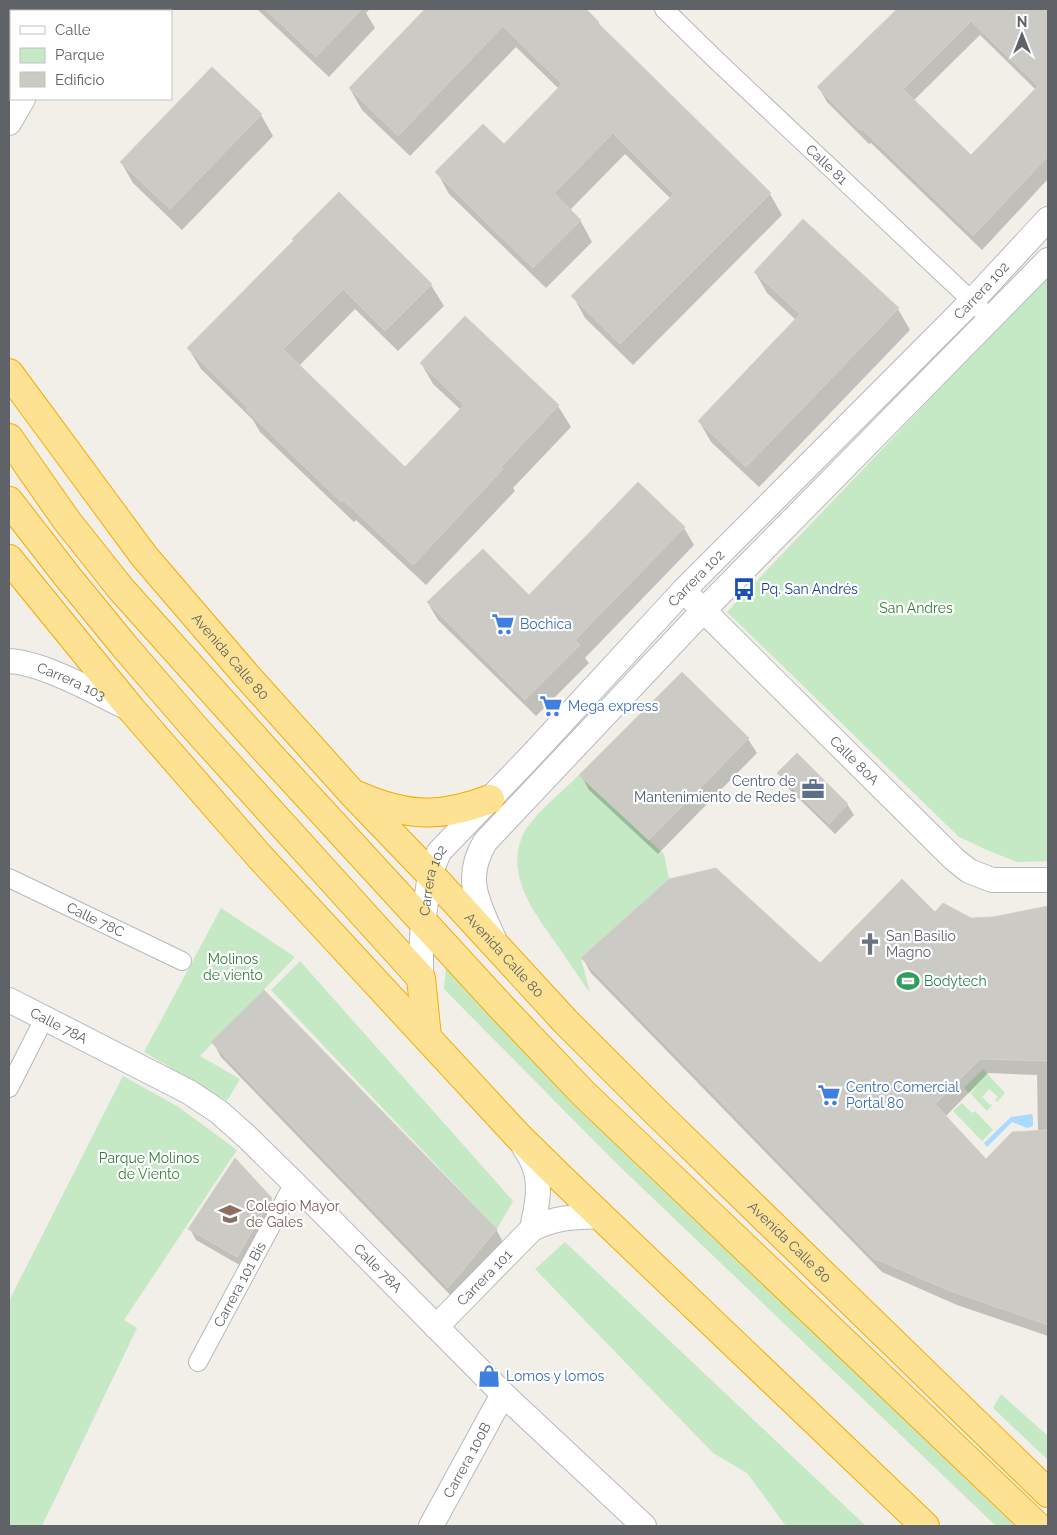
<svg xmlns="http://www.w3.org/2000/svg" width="1057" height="1535" font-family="Raleway,sans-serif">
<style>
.green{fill:#c5e8c5}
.water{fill:#aadaff}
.shadow{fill:#0003;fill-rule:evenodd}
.building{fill:#cccac5;stroke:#d6d1c6;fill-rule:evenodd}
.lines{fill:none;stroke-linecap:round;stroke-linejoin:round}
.street-casing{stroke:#b5b8bc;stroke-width:20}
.secondary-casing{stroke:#b6babf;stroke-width:26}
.highway-casing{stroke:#f9ab00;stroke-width:30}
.street{stroke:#fff;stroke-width:18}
.secondary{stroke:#fff;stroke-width:24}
.highway{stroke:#fde293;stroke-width:28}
.labels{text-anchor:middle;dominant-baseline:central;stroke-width:4.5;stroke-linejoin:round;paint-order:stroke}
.street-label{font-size:14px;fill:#5f6368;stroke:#fff}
.transit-label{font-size:14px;fill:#164399;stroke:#fff;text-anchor:start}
.park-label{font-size:14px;fill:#348238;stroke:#fff}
.shop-label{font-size:14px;fill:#366cbe;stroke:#fff;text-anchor:start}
.service-label{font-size:14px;fill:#4e5e75;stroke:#fff;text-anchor:end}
.worship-label{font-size:14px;fill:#5b616d;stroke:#fff;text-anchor:start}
.leisure-label{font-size:14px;fill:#27864d;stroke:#fff;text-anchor:start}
.education-label{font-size:14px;fill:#785e54;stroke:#fff;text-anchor:start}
</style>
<rect width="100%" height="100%" fill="#f1efe8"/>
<path class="green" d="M 1048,275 L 1048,861 L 1017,862 L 987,850 L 959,837 L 727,612 Z
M 579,775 L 664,854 L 669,879 L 581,958 L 590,993 C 578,976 567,959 555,942 C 534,912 506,876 522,837 C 530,817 563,791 579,775 Z
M 221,908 L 295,957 L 200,1056 L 240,1079 L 227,1101 L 144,1052 Z
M 300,961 L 513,1201 L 497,1229 L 271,990 Z
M 446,967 L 620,1146 L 1015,1526 L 996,1526 L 614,1161 L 444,989 Z
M 983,1069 L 1005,1093 L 997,1102 L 995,1100 L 998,1097 L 989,1089 L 982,1097 L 990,1105 L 993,1104 L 987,1111 L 971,1094 L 978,1085 L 969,1094 L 964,1088 Z
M 123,1076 L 177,1106 L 237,1150 L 124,1320 L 137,1328 L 42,1526 L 9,1526 L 9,1301 Z
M 962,1103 L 972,1113 L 975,1111 L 993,1130 L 982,1141 L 953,1111 Z
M 565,1242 L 866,1526 L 786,1526 L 747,1473 L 713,1453 L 535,1269 Z
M 1001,1394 L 1048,1436 L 1048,1460 L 993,1408 Z"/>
<path class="water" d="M 1032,1114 L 1033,1117 L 1033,1126 L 1027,1128 L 1012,1122 L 987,1147 L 984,1143 L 1011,1117 Z"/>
<path class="shadow" d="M 257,9 L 370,9 L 366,13 L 375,28 L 329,77 Z
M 428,9 L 583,9 L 770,194 L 782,215 L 633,365 L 585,318 L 573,296 L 671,199 L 625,154 L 570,210 L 580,220 L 592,242 L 546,288 L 449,194 L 437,172 L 504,145 L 559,89 L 516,47 L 410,156 L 362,110 L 350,89 Z
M 899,9 L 1043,9 L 1048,14 L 1048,179 L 982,250 L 871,143 L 869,144 L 827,102 L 819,88 ZM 980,35 L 1036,90 L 971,156 L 913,101 Z
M 261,115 L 273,136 L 182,230 L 133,183 L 121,162 Z
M 295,241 L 431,285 L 444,306 L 398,351 L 355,309 L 299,366 L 406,469 L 461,410 L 433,384 L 421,363 L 465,317 L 558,406 L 571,427 L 513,488 L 515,491 L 426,585 L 356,520 L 354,522 L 260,432 L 253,420 L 201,369 L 188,348 Z
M 755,272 L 898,309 L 910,330 L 759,487 L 711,442 L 699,421 L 796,320 L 767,293 Z
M 684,528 L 694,545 L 585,658 L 589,663 L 536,716 L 438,620 L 428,603 L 529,597 Z
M 682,673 L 748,739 L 757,753 L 658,854 L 589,790 L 581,775 Z
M 779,774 L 847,804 L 854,815 L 835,834 L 785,785 Z
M 1048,908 L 1048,1336 L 957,1305 L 882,1272 L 591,973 L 583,959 L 820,965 L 935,913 L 970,919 L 993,919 ZM 988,1073 L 1037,1075 L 1038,1131 L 986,1160 L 945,1117 Z
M 213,1042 L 496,1229 L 504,1244 L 457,1302 L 221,1057 Z
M 271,1199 L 277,1210 L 243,1267 L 196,1240 L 190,1229 Z"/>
<path class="building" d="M 265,9 L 362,9 L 316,57 Z
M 425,9 L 586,9 L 599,22 L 598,23 L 771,193 L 620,344 L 571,296 L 674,194 L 613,133 L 554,193 L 581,220 L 533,268 L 435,172 L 483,124 L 504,144 L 562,84 L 503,26 L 398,136 L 349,88 Z
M 897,9 L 1048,9 L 1048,156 L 973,236 L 862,129 L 860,130 L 817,87 ZM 971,21 L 1038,86 L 971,155 L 903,89 Z
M 212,67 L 262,114 L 170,209 L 120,162 Z
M 339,192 L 432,284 L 385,331 L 343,289 L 283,349 L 405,467 L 464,405 L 420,363 L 465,316 L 559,405 L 501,467 L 503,469 L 413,565 L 343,500 L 341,502 L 246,410 L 248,408 L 187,348 L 294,240 L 292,239 Z
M 803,219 L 899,308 L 746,467 L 698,421 L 800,314 L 754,272 Z
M 638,482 L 685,527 L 575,640 L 580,645 L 525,700 L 427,602 L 483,549 L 529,595 Z
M 682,672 L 749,738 L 649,840 L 579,775 Z
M 797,753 L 848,804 L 829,824 L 777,773 Z
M 716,868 L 820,963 L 902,879 L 935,912 L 943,903 L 971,918 L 993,917 L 1048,906 L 1048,1061 L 980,1059 L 935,1104 L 986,1159 L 1012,1132 L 1048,1130 L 1048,1325 L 948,1290 L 873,1258 L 581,958 L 669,879 Z
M 264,990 L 497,1229 L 448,1288 L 211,1042 Z
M 235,1158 L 272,1198 L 237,1257 L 188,1229 Z"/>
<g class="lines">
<defs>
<g id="street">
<path id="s1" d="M 664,9 L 715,59 L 991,319"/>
<path id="s2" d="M 9,878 L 182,961"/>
<path d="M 9,1088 L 45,1017"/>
<path id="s3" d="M 198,1362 L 294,1183"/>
</g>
<g id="secondary">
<path d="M 26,11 L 28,9"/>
<path d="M 74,11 L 75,9"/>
<path d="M 9,41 L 11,37"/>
<path d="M 9,123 L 23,99"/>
<path id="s4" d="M 692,599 L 954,859 L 969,871 L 992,880 L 1048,880"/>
<path id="s5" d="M 9,661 C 45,663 98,694 132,710"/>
<path d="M 494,939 C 478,903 463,879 485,842 L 703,611 L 1048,260"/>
<path id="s6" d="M 421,978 L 421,954 L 423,923 L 430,874 L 439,852 L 530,757 L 683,591 L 972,301 L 1048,219"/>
<path id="s7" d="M 9,1000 L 189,1092 L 219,1112 L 246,1136 L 294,1183 L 503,1394 L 644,1526"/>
<path d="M 523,1145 C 527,1152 532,1159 534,1166 C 542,1186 536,1209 532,1229"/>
<path id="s8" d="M 436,1327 L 532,1229 C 556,1217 575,1217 601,1216"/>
<path id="s9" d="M 431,1526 L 503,1394"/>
</g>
<g id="highway">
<path id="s10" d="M 9,373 L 144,556 L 246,675 L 352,793 L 430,874 L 565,1021 L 656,1112 L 1048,1493"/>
<path d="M 9,438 L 67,521 L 121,589 L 269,754 L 504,1010 L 583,1093 L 1037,1526"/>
<path d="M 9,501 L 67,576 L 125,647 L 195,728 L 421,978 L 427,1037"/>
<path d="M 9,559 L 132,710 L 260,857 L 518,1136 L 565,1182 L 925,1526"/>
<path d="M 359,796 C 407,817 442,818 490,799"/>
</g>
</defs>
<use href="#street" class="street-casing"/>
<use href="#secondary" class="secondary-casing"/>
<use href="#highway" class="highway-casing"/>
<use href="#street" class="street"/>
<use href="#secondary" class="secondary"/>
<use href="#highway" class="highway"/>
</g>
<defs>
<symbol id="bus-bare" viewBox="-9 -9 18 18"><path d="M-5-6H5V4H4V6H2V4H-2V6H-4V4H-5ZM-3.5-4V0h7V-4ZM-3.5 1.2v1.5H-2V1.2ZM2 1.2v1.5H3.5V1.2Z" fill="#1a4fb4" stroke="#fff" stroke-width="2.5" paint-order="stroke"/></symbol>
<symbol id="supermarket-bare" viewBox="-9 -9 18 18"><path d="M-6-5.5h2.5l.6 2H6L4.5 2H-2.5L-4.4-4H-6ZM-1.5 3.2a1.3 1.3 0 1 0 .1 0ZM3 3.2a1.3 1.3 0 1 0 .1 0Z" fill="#3f7fe0" stroke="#fff" stroke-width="2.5" paint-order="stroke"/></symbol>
<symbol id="office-bare" viewBox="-9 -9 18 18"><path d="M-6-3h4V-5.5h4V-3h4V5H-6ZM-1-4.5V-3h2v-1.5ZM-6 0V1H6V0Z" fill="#5c6f8a" stroke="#fff" stroke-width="2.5" paint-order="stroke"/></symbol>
<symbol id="church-bare" viewBox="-9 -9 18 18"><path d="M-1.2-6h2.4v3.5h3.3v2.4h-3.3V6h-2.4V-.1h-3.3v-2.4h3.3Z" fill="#6b7280" stroke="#fff" stroke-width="2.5" paint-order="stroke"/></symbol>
<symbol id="stadium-bare" viewBox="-9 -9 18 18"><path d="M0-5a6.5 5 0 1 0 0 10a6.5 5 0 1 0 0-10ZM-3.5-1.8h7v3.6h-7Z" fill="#2e9e5b" stroke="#fff" stroke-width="2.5" paint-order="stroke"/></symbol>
<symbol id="school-bare" viewBox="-9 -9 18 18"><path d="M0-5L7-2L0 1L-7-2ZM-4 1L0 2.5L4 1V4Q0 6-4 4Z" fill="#8d6e63" stroke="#fff" stroke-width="2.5" paint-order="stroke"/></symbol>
<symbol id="shop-bare" viewBox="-9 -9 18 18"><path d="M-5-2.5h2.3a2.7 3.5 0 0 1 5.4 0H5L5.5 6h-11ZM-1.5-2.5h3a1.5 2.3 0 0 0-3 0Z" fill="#3f7fe0" stroke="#fff" stroke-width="2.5" paint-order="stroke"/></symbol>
</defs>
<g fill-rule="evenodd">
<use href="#bus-bare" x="728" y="573" width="32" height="32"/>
<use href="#supermarket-bare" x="487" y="608" width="32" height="32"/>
<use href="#supermarket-bare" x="535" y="690" width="32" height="32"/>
<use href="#office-bare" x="797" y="773" width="32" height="32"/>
<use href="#church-bare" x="854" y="928" width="32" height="32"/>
<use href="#stadium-bare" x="892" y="965" width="32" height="32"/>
<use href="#supermarket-bare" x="813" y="1079" width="32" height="32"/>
<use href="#school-bare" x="214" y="1198" width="32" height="32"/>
<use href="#shop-bare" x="473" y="1360" width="32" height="32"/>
</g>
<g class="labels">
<g class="street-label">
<text stroke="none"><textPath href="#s1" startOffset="225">Calle 81</textPath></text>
<text stroke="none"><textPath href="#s6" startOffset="909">Carrera 102</textPath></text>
<text stroke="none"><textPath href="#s6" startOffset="504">Carrera 102</textPath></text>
<text stroke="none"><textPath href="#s10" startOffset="360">Avenida Calle 80</textPath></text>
<text stroke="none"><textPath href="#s5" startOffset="66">Carrera 103</textPath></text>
<text stroke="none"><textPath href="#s4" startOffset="229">Calle 80A</textPath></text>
<text stroke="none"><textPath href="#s6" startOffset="99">Carrera 102</textPath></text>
<text stroke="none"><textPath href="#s2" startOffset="96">Calle 78C</textPath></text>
<text stroke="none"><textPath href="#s10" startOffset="765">Avenida Calle 80</textPath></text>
<text stroke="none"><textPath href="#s7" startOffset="56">Calle 78A</textPath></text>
<text stroke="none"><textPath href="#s10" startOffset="1170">Avenida Calle 80</textPath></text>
<text stroke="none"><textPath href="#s7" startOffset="461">Calle 78A</textPath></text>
<text stroke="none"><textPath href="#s8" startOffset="69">Carrera 101</textPath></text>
<text stroke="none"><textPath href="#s3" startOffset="88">Carrera 101 Bis</textPath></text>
<text stroke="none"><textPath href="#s9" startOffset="75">Carrera 100B</textPath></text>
</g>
<g class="transit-label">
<text x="761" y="589">Pq. San Andrés</text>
</g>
<g class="park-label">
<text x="916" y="608">San Andres</text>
<text x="233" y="959">Molinos<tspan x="233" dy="16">de viento</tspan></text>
<text x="149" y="1158">Parque Molinos<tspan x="149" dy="16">de Viento</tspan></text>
</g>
<g class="shop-label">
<text x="520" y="624">Bochica</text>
<text x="568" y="706">Mega express</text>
<text x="846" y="1087">Centro Comercial<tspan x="846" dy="16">Portal 80</tspan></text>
<text x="506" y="1376">Lomos y lomos</text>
</g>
<g class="service-label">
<text x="796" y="781">Centro de<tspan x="796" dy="16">Mantenimiento de Redes</tspan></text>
</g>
<g class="worship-label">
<text x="886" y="936">San Basilio<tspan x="886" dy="16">Magno</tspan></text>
</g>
<g class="leisure-label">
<text x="924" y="981">Bodytech</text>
</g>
<g class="education-label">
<text x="246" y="1206">Colegio Mayor<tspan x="246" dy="16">de Gales</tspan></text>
</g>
</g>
<rect width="1057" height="1535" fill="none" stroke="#5f6368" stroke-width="20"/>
<rect x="10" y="10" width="162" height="90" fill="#ffffff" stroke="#bfc1c3"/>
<rect x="20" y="26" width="25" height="8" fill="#ffffff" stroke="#bfc1c3"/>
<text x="55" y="35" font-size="15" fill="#5f6368">Calle</text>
<rect x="20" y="48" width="25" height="15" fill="#c5e8c5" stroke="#bfc1c3"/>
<text x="55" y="60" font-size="15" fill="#5f6368">Parque</text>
<rect x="20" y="72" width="25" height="15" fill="#cccac5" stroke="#bfc1c3"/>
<text x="55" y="85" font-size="15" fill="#5f6368">Edificio</text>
<g transform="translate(1022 35)" stroke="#ffffff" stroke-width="4" paint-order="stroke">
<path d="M0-4L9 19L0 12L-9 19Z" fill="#5f6368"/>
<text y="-8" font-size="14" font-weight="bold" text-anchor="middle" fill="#5f6368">N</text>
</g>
</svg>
